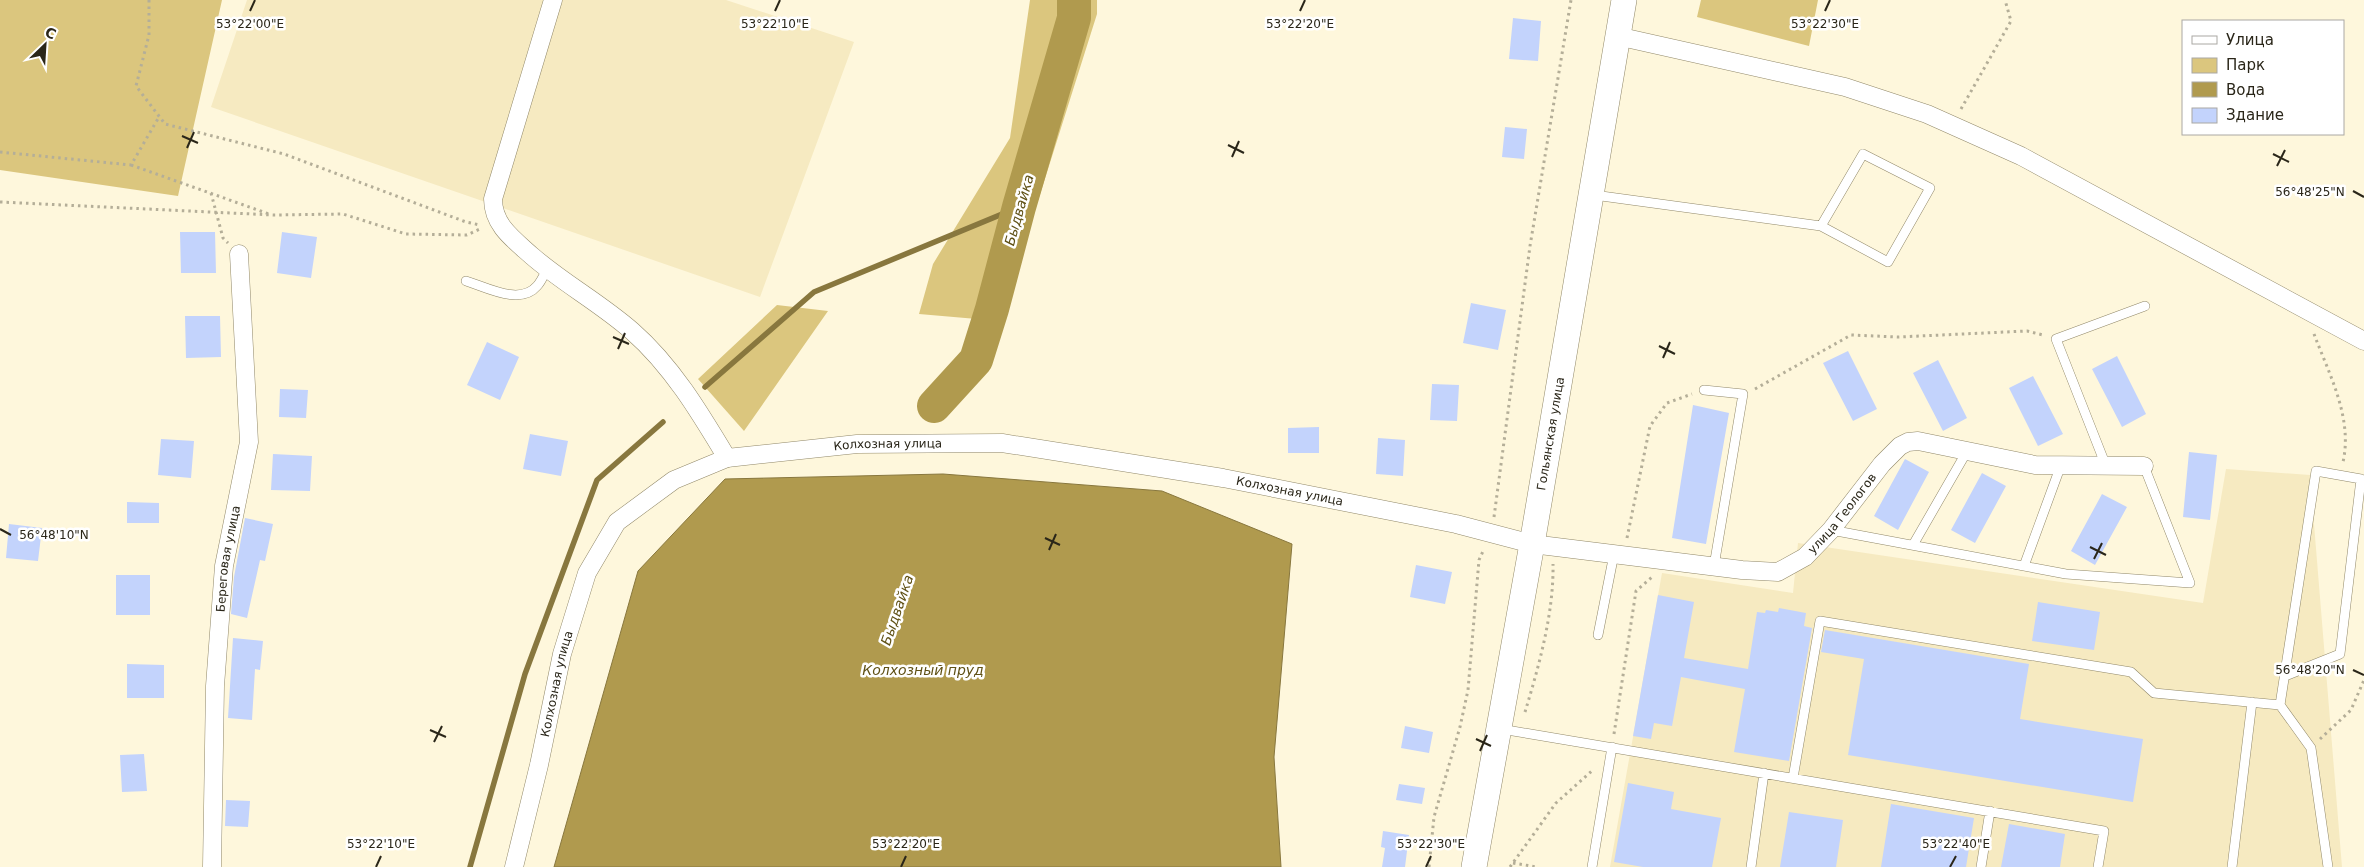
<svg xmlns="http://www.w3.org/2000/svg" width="2364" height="867" font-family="'DejaVu Sans',sans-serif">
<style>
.built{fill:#f6eac1}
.green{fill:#dbc67e}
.water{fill:#b09a4e;stroke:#88773e}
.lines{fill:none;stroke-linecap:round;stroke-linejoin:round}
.stream{stroke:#88773e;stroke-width:5.5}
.river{stroke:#b09a4e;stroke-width:34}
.building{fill:#c3d3fc}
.service-casing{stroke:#918869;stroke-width:10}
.minor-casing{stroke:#918869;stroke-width:19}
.secondary-casing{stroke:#918869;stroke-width:26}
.path{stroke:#b4ae98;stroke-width:3;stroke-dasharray:2.5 4;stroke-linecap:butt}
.service{stroke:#fff;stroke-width:9}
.minor{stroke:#fff;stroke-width:18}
.secondary{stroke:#fff;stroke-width:25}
.ticks{fill:none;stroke:#2a2619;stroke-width:2}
.labels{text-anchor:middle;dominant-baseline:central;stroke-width:5;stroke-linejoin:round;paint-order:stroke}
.street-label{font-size:12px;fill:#2a2619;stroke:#fff}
.water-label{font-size:14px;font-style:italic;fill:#605116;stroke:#fff}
.ticks-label{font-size:12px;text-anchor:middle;fill:#2a2619;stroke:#fff;stroke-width:5;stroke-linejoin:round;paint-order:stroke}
</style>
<rect width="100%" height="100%" fill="#fef7dc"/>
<path class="built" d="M 247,0 L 726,0 L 854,42 L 760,297 L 211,107 Z
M 2226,469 L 2310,475 L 2342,867 L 1610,867 L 1662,573 L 1793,593 L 1798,543 L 2203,603 Z"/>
<path class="green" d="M 0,0 L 222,0 L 178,196 L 0,170 Z
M 1030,0 L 1097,0 L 1097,14 L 1000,321 L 919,314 L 933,264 L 1010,138 Z
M 1701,0 L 1818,0 L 1809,46 L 1697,17 Z
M 777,305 L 828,311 L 744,431 L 698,379 Z"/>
<path class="water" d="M 943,474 L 1162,491 L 1292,544 L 1274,757 L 1281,867 L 554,867 L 638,571 L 725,479 Z"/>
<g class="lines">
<path class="stream" d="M 705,387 L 814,292 L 1019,207
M 470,867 L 525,674 L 597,480 L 663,422"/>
<path class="river" d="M 934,406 L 976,360 L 992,309 L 1019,207 L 1074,18 L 1074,0"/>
</g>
<path class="building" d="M 1513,18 L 1541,21 L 1538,61 L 1509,59 Z
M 1505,127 L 1527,129 L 1524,159 L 1502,157 Z
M 180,232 L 215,232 L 216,273 L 181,273 Z
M 282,232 L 317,237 L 311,278 L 277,273 Z
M 1471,303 L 1506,310 L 1498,350 L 1463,343 Z
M 185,316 L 220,316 L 221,357 L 186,358 Z
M 487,342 L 519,357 L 500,400 L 467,385 Z
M 1848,351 L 1877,409 L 1853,421 L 1823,363 Z
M 2117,356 L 2146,414 L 2122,427 L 2092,369 Z
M 1938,360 L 1967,418 L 1943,431 L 1913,373 Z
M 2033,376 L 2063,434 L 2038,446 L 2009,388 Z
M 1432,384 L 1459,385 L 1457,421 L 1430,420 Z
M 280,389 L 308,390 L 306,418 L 279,417 Z
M 1693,405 L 1729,413 L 1706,544 L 1672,538 Z
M 1319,427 L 1319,453 L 1288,453 L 1288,428 Z
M 530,434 L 568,441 L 561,476 L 523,469 Z
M 1378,438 L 1405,440 L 1403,476 L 1376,474 Z
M 161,439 L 194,441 L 191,478 L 158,475 Z
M 2189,452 L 2217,455 L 2210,520 L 2183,517 Z
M 273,454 L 312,456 L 310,491 L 271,490 Z
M 1905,459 L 1929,472 L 1898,530 L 1874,516 Z
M 1982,473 L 2006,486 L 1975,543 L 1951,530 Z
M 2102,494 L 2127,507 L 2095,565 L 2071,551 Z
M 127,502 L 159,503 L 159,523 L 127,523 Z
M 245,518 L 273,524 L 265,561 L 260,560 L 247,618 L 231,614 L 234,577 Z
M 9,524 L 42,528 L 38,561 L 6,558 Z
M 1416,565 L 1452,572 L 1445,604 L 1410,597 Z
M 116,575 L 150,575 L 150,615 L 116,615 Z
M 1658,595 L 1694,602 L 1684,658 L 1748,669 L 1757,612 L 1765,613 L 1766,610 L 1778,612 L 1779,608 L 1806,613 L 1804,626 L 1812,628 L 1789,761 L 1734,752 L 1745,689 L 1681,677 L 1672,726 L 1654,723 L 1651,739 L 1633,736 Z
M 2038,602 L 2100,612 L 2094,650 L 2032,641 Z
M 1825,630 L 2029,664 L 2020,719 L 2143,739 L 2133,802 L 1848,755 L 1864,659 L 1821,652 Z
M 233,638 L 263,641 L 260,670 L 255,669 L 252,720 L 228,718 Z
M 127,664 L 164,665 L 164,698 L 127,698 Z
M 1405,726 L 1433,732 L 1429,753 L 1401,748 Z
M 144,754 L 147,791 L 122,792 L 120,755 Z
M 1628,783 L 1674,792 L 1671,809 L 1721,818 L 1712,867 L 1643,867 L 1614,862 Z
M 1399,784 L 1425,788 L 1422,804 L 1396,800 Z
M 226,800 L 250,801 L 248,827 L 225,826 Z
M 1891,804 L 1974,818 L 1966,867 L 1881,867 Z
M 1789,812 L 1843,820 L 1836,867 L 1780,867 Z
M 2009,824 L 2065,834 L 2060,867 L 2001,867 Z
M 1383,831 L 1409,835 L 1405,867 L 1382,867 L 1385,848 L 1381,847 Z"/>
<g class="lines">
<defs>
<path id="service" d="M 1594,195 L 1821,226 L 1888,262 L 1930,188 L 1863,154 L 1821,226
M 466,281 C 486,287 520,306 537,286 C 541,282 544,275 547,269
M 1704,390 L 1743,394 L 1714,566
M 2106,466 L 2056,339 L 2145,306
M 1831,530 L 2066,574 L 2190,583 L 2144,466
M 1913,545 L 1966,453
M 2024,566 L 2061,465
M 1598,635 L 1614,554
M 2280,705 L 2311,748 L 2328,867
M 1501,729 L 2104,831 L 2098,867
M 1793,778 L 1820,621 L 2131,672 L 2154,693 L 2280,705 L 2316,471 L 2361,479 L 2340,654 L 2285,676
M 1592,867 L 1612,747
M 1751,867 L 1764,773
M 1981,867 L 1990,811
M 2232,867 L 2252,702"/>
<g id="minor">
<path d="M 553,0 L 493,199 C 493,225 513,239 532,256 C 563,283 600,303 632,331 C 672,366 700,413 727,458"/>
<path d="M 1617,36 L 1845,87 L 1927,114 L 2021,156 L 2364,341"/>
<path id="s1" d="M 212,867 L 215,686 L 224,566 L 249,442 L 239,254"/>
<path id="s2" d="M 514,867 L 539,765 L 562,654 L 587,573 L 617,522 L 674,480 L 727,458 L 857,444 L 1002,443 L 1223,478 L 1456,524 L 1532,544 L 1742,570 L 1778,572 L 1805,557 L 1831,530 L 1882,464 L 1900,446 L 1908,442 L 1918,441 L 2035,465 L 2144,466"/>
</g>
<g id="secondary">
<path id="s3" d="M 1474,867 L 1532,544 L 1624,0"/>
</g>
</defs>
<use href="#service" class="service-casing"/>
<use href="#minor" class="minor-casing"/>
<use href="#secondary" class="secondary-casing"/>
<path class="path" d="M 149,0 L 149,35 L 136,86 L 165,124 L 284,154 L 466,222 L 480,225
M 1961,109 L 2011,21 L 2005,0
M 0,152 L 131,165 L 159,117
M 131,165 L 269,214
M 211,193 L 223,238 L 228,243
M 0,202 L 273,215 L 343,214 L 406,234 L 467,235 L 482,228
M 2314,334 C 2329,374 2353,418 2343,462
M 1755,389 L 1851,335 L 1898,337 L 2027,331 L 2043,335
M 1494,517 L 1530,246 L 1571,0
M 1627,538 L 1650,426 L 1667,403 L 1692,394
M 1525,712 C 1539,666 1554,612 1553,564
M 1614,734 L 1636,591 L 1652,577
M 2320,739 L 2351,710 L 2364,680
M 1513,863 L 1537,867
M 1429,867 L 1434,817 L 1460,727 L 1468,690 L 1479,560 L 1484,549
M 1510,867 L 1556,803 L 1594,769"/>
<use href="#service" class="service"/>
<use href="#minor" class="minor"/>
<use href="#secondary" class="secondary"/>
</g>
<path class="ticks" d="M 250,11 L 255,0M 775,11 L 780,0M 1300,11 L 1305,0M 1825,11 L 1830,0M 182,136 L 198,143M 1228,145 L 1244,153M 187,148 L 194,132M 2273,154 L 2289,162M 1232,157 L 1239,141M 2277,166 L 2285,150M 2353,191 L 2364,197M 613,337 L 629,344M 1659,346 L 1675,354M 618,349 L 625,333M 1663,358 L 1670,342M 0,529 L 11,535M 1045,538 L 1060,545M 2090,547 L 2106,555M 1049,550 L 1056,534M 2094,559 L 2102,543M 2353,670 L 2364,675M 430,730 L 446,737M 1476,739 L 1491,746M 434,742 L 442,726M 1480,751 L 1487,735M 376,867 L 381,856M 901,867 L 906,856M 1426,867 L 1431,856M 1950,867 L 1956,856"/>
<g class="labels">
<g class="street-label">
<text stroke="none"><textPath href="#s3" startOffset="440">Гольянская улица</textPath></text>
<text stroke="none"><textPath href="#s2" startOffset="652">Колхозная улица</textPath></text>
<text stroke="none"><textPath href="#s2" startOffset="1058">Колхозная улица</textPath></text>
<text stroke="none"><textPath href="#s2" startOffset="1642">улица Геологов</textPath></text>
<text stroke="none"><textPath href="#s1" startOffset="309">Береговая улица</textPath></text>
<text stroke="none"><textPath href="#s2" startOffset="188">Колхозная улица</textPath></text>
</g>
<g class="water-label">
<text transform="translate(1019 210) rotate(-74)">Быдвайка</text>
<text transform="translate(897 610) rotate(-71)">Быдвайка</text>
<text x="923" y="670">Колхозный пруд</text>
</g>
</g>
<g class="ticks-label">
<text x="250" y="28">53°22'00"E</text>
<text x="775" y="28">53°22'10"E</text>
<text x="1300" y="28">53°22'20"E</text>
<text x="1825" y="28">53°22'30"E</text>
<text x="2310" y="196">56°48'25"N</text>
<text x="54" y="539">56°48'10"N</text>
<text x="2310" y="674">56°48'20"N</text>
<text x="381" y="848">53°22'10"E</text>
<text x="906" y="848">53°22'20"E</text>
<text x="1431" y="848">53°22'30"E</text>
<text x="1956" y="848">53°22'40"E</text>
</g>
<rect x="2182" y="20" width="162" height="115" fill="#ffffff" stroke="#aaa8a3"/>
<rect x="2192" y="36" width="25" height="8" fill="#ffffff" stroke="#aaa8a3"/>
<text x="2226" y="45" font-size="15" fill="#2a2619">Улица</text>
<rect x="2192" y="58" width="25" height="15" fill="#dbc67e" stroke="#aaa8a3"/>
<text x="2226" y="70" font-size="15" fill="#2a2619">Парк</text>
<rect x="2192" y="82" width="25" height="15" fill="#b09a4e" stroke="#aaa8a3"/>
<text x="2226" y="95" font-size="15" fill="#2a2619">Вода</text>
<rect x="2192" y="108" width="25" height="15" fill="#c3d3fc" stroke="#aaa8a3"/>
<text x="2226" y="120" font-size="15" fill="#2a2619">Здание</text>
<g transform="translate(45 45) rotate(25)" stroke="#ffffff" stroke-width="4" paint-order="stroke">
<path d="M0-4L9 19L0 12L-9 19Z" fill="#2a2619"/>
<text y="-8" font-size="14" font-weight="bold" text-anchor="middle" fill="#2a2619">С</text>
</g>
</svg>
